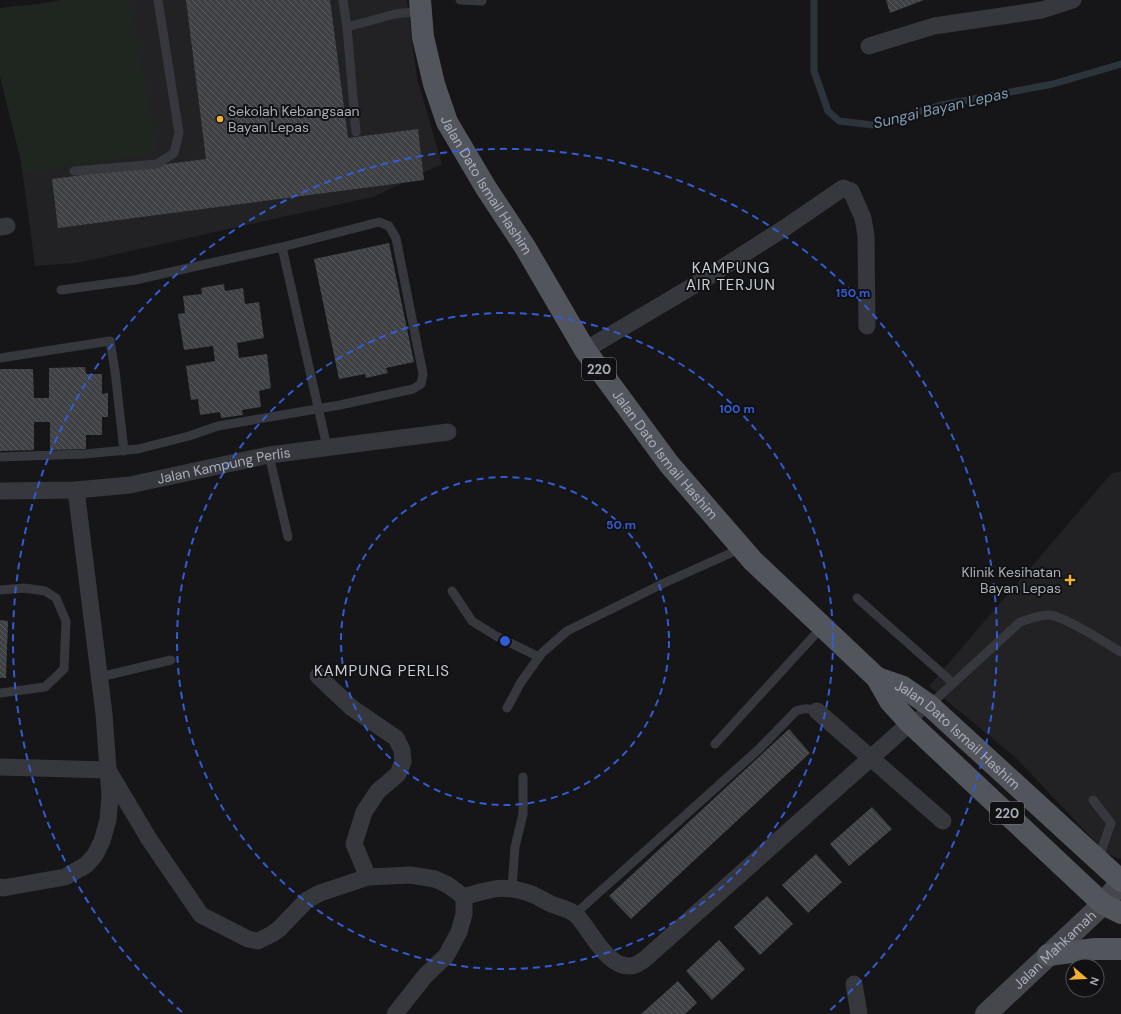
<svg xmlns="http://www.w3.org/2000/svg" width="1121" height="1014" font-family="'DM Sans',sans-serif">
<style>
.built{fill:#222225}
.grass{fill:#1e261f}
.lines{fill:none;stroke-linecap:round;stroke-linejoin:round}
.stream{stroke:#2c353c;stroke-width:7}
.building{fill:url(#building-back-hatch)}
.service{stroke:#37383d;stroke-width:9}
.minor{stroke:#37383d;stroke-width:17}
.secondary{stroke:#45474d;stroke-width:22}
.primary{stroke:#53555c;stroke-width:22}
.ring{fill:none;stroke:#325cd3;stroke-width:2;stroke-dasharray:7 5}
.poi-dot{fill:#f2b134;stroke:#111113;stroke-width:1.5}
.labels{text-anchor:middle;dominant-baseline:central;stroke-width:4;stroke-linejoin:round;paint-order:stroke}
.shield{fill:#111113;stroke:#7b7e86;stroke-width:1}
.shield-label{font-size:13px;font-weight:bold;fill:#a8adb8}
.poi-label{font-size:14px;fill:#a8adb8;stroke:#111113;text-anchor:start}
.street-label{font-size:14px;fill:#a8adb8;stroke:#111113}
.water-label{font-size:15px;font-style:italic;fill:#7f9bb3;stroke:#111113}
.neighbourhood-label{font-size:15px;letter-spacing:1px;fill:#c9ccd4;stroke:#111113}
.centre{fill:#325cd3;stroke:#111113;stroke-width:2}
.ring-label{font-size:12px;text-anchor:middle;font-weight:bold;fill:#325cd3;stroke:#111113;stroke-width:4;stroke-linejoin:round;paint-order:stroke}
</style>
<defs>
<pattern id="building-back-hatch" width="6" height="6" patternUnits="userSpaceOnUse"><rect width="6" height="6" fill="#404145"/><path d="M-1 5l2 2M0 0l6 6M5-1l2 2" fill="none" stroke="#595a5e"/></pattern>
</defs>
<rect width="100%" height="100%" fill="#161618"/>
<path class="built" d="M 62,0 L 407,0 L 417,78 L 442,164 L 373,197 L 77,263 L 35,266 L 21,161 L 0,76 L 0,8 L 40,4 Z
M 1121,471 L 1121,859 L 1107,854 L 1015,757 L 929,686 L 1111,474 Z"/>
<path class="grass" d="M 62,0 L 129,0 L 158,151 L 134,157 L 22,173 L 21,161 L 0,76 L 0,8 L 40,4 Z"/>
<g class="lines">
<path class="stream" d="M 814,0 L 814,71 L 828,111 L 839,121 L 873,125 L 941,105 L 1053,84 L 1121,64"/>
</g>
<path class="building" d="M 186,0 L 330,0 L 348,138 L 418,129 L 424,180 L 58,228 L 52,179 L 206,159 Z
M 886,0 L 924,0 L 890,13 Z
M 389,243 L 414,362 L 386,368 L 388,373 L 366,378 L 365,374 L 339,379 L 314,259 Z
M 224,284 L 225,291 L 243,288 L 245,304 L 259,302 L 264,338 L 237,343 L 239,358 L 267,354 L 271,388 L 259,391 L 261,407 L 242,410 L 243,415 L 221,418 L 220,412 L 200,415 L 198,399 L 191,400 L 186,366 L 215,361 L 213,346 L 184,350 L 178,314 L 185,313 L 183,296 L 202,294 L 201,288 Z
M 85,367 L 86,374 L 102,374 L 102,394 L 108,393 L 108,417 L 102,417 L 102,435 L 86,435 L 86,449 L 50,450 L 50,422 L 34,422 L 34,450 L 0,451 L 0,369 L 33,369 L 34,398 L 49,398 L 49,368 Z
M 0,620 L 8,621 L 6,678 L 0,678 Z
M 789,729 L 810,753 L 631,919 L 609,896 Z
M 872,807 L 892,829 L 849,866 L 830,844 Z
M 816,854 L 842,882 L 808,913 L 782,885 Z
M 767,896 L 793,924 L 760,955 L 734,927 Z
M 719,940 L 745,969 L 712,1000 L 686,971 Z
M 678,981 L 697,1003 L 685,1014 L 641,1014 Z"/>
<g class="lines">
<path class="service" d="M 343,0 L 347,27 L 395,14 L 421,11
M 460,0 L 482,1
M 347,27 L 356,132
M 74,171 L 157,164 L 174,153 L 179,133 L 158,0
M 282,247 L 327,447
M 0,358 L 110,341 L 115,371 L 124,451
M 269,455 L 288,537
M 0,457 L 84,454 L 138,449 L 189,436 L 218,426 L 340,405 L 413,389 L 421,384 L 423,374 L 396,238 L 389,226 L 379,222 L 282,247 L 135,280 L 61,290
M 0,590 L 24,588 L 45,591 L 56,598 L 66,621 L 64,669 L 45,687 L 0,693
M 452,591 L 472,621 L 496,636 L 539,657
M 857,598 L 953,683
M 100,677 L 171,660
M 507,708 L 521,682 L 542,653 L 567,631 L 664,583 L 742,548
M 910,723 L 1020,622 C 1030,619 1039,615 1049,615 C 1064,616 1106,643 1121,652
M 715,744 L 822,627
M 1093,800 L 1111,823 L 1098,860
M 512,888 L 515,847 L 523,814 L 523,777
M 575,914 L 759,749 L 796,711 C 804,708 808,708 817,711"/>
<g class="minor">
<path d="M 869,46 L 934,26 L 1042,10 L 1073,0"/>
<path d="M 0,227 L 7,226"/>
<path d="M 585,350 L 703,280 L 786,227 L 843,188 L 851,191 L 863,218 L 866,236 L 867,326"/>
<path id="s1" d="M 0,491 L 76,490 L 130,485 L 269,455 L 448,432"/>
<path d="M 318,676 L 352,708 L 396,738 L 402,750 L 403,762 L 398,774 L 378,791 L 364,812 L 354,844 L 368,877"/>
<path d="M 817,711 L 943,821"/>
<path d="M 0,767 L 108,770 L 149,839 L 201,915 L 248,939 L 258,941 L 272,934 L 279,929 L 307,900 L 320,893 L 368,877 L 411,875 L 435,879 L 448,885 L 464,897"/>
<path d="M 0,887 L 3,888 L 65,877 L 86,865 L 95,855 L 102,841 L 108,820 L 110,796 L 104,714 L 76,490"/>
<path d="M 464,897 C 492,888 506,884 534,895 C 540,898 545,901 551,904 C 558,907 570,909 576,915 C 591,929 608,973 635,965 C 638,964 642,961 645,959 L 910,723"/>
<path d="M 854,984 L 859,1014"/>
<path d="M 395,1014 L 425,976 L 446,956 L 459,932 L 464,914 L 464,897"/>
</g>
<path class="secondary" id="s2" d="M 986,1014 L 1103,904 L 1121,882"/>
<g class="primary">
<path id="s3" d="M 420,0 L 423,37 L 434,84 L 447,122 L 486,188 L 525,247 L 585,350 L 669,464 L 753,561 L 877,678 L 890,701 L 910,723 L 1103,904 L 1121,913"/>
<path id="s4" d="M 877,678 L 903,687 L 929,705 L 1121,881"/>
<path d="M 1048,955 L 1095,949 L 1121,949"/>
</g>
</g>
<g class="ring">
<circle cx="505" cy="641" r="164"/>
<circle cx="505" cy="641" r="328"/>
<path d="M182 1012A492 492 0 1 1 828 1012"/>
</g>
<g class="poi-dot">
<circle cx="220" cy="119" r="4"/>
<path d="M1068 574h4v4h4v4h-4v4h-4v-4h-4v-4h4z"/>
</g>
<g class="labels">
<g class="shield">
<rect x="582" y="358" width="34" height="22" rx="3"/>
<rect x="990" y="802" width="34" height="22" rx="3"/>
</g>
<g class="shield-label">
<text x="599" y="369">220</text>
<text x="1007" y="813">220</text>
</g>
<g class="poi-label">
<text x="228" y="111">Sekolah Kebangsaan<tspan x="228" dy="16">Bayan Lepas</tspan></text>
<text x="1061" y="572" text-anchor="end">Klinik Kesihatan<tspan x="1061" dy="16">Bayan Lepas</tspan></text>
</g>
<g class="street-label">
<text stroke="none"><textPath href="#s3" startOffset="200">Jalan Dato Ismail Hashim</textPath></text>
<text stroke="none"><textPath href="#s3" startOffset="524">Jalan Dato Ismail Hashim</textPath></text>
<text stroke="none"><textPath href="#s1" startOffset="226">Jalan Kampung Perlis</textPath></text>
<text stroke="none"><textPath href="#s4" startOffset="100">Jalan Dato Ismail Hashim</textPath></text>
<text stroke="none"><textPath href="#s2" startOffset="94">Jalan Mahkamah</textPath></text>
</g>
<g class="water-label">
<text transform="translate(941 108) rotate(-13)">Sungai Bayan Lepas</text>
</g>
<g class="neighbourhood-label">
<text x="731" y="268">KAMPUNG<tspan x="731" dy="17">AIR TERJUN</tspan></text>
<text x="382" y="671">KAMPUNG PERLIS</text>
</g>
</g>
<circle cx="505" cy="641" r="6" class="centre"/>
<g class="ring-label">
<text x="853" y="297">150 m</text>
<text x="737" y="413">100 m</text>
<text x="621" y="529">50 m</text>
</g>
<g transform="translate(1085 978) rotate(109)"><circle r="19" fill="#111113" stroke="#4d4f55"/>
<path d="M0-3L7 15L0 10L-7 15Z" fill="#f2b134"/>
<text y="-6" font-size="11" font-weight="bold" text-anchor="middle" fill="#a8adb8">N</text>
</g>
</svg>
